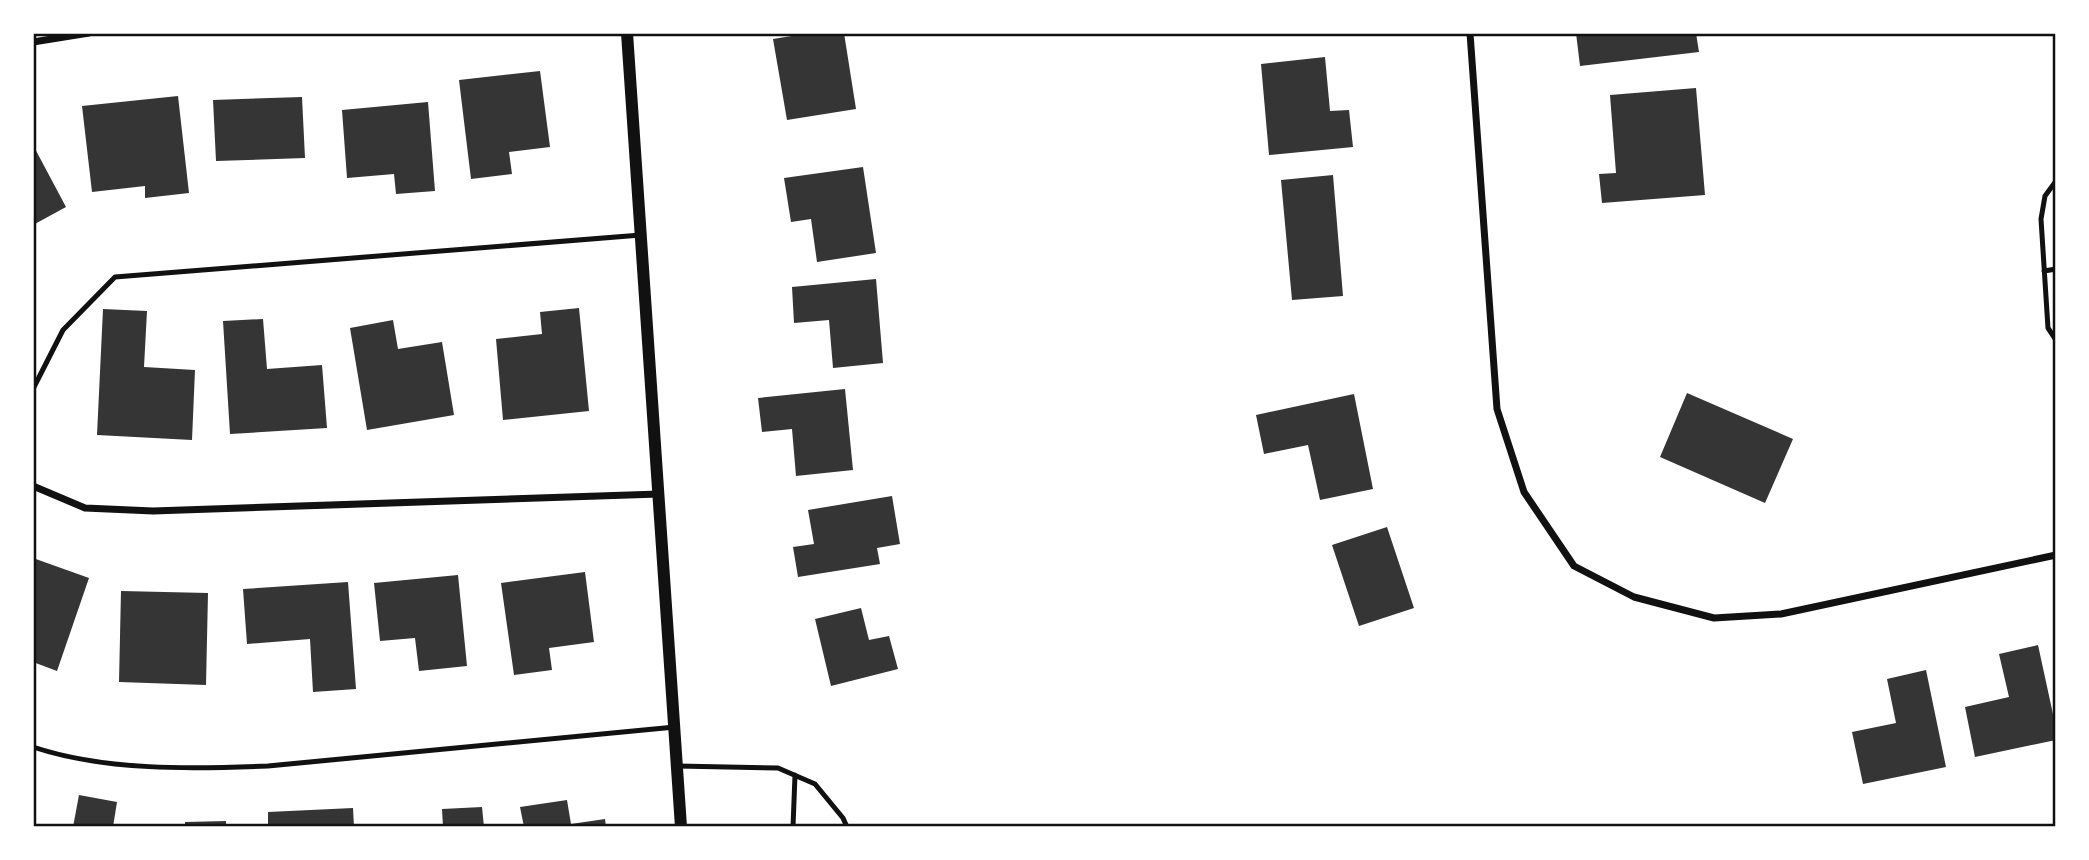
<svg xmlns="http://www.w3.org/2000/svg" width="2089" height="860" viewBox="0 0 2089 860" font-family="Georgia,serif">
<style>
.building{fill:#353535}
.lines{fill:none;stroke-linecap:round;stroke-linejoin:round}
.service{stroke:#111;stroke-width:5}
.minor{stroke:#111;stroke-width:7}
.tertiary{stroke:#111;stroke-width:12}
.neatline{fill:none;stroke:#111;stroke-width:2.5}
</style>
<rect width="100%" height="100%" fill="#fff"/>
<path class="building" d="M 810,33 L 844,33 L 856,109 L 787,120 L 773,39 Z
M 1576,33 L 1696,33 L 1699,52 L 1580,66 Z
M 1325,57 L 1330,111 L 1349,110 L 1353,147 L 1269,155 L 1261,64 Z
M 540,71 L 550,147 L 509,152 L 512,174 L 471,179 L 459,80 Z
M 1696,88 L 1705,195 L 1602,203 L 1599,174 L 1616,173 L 1610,95 Z
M 178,96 L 189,193 L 145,198 L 145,186 L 92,192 L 82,106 Z
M 302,97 L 305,158 L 216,161 L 213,100 Z
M 428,102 L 435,191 L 396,194 L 394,174 L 347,178 L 342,110 Z
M 33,145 L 66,207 L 33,225 Z
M 863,167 L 876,253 L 817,262 L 811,219 L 791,222 L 784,178 Z
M 1333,175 L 1343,296 L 1292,300 L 1281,180 Z
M 876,279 L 883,363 L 833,368 L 829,320 L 794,323 L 792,287 Z
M 579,308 L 589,411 L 503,420 L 496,339 L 542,334 L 540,312 Z
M 103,309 L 147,311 L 144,367 L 195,370 L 192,440 L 97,435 Z
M 263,319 L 267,369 L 322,365 L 327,428 L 230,434 L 223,321 Z
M 393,320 L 398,349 L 442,342 L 454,415 L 367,430 L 350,328 Z
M 845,389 L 853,470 L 796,476 L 792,429 L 762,432 L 758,398 Z
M 1687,393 L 1793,439 L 1765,503 L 1660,457 Z
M 1354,394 L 1373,489 L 1320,500 L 1308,445 L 1264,454 L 1256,415 Z
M 892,496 L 900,544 L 877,548 L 880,564 L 798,577 L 793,547 L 814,544 L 808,510 Z
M 1387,527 L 1414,608 L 1359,626 L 1332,545 Z
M 33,558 L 89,578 L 57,671 L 33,662 Z
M 585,572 L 594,642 L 549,648 L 552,670 L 514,675 L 501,583 Z
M 458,575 L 467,666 L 419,671 L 415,638 L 380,641 L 374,583 Z
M 348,582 L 356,689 L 313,692 L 310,639 L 247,644 L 243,589 Z
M 121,591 L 208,593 L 206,685 L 119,682 Z
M 861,608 L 869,640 L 889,636 L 898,669 L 831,686 L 815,619 Z
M 2038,645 L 2056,728 L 2056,740 L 1975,757 L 1965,707 L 2009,697 L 1999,654 Z
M 1926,670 L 1946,767 L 1863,784 L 1852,732 L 1896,723 L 1887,679 Z
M 79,795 L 117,802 L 113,827 L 73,827 Z
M 567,800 L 571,824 L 605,819 L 606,827 L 524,827 L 520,807 Z
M 482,807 L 484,827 L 443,827 L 442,809 Z
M 353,808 L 354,827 L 268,827 L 268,812 Z
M 226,821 L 226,827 L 185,827 L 185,822 Z"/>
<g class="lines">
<path class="service" d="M 2056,181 L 2045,196 L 2041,219 L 2048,328 L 2056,340
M 2044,271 L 2056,269
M 33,389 L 63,330 L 115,277 L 641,235
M 33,747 C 105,771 192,769 268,766 L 675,727
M 677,766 L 778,768 L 815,784 L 843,818 L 847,827
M 793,827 L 795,775"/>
<path class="minor" d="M 1470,33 L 1497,409 L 1524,492 L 1574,566 L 1634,597 L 1714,618 L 1781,614 L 2056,555
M 33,42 L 89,33
M 33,486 L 85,508 L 153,511 L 659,494"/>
<path class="tertiary" d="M 627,33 L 681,827"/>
</g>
<rect width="2089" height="860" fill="none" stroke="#ffffff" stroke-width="70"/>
<rect x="35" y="35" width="2019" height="790" class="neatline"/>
</svg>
